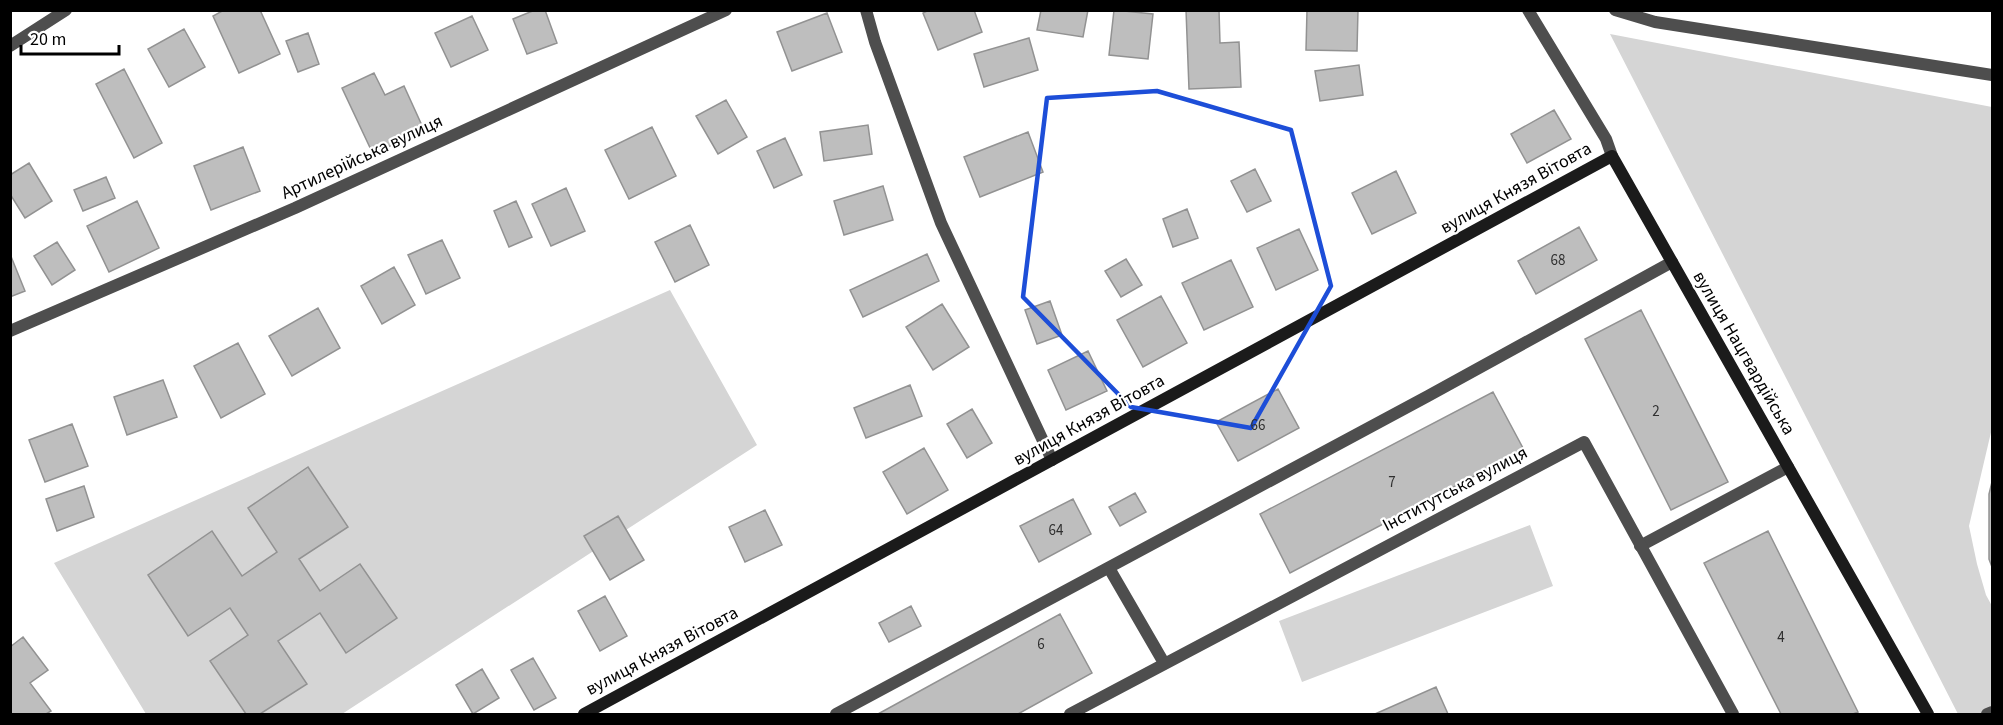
<svg xmlns="http://www.w3.org/2000/svg" width="2003" height="725" viewBox="0 0 2003 725" font-family="'Source Sans 3',sans-serif">
<style>
.green{fill:#d5d5d5}
.building{fill:#bebebe;stroke:#929292;stroke-width:1.5}
.lines{fill:none;stroke-linecap:round;stroke-linejoin:round}
.lane{stroke:#4e4e4e;stroke-width:12}
.street{stroke:#4e4e4e;stroke-width:12}
.secondary{stroke:#1b1b1b;stroke-width:12}
.marked{fill:none;stroke:#1d4ed8;stroke-width:4.5;stroke-linejoin:round}
.labels{text-anchor:middle;dominant-baseline:central;stroke-width:4.5;stroke-linejoin:round;paint-order:stroke}
.number-label{font-size:15px;fill:#303030}
.street-label{font-size:18px;fill:#000;stroke:#fff}
</style>
<rect width="100%" height="100%" fill="#fff"/>
<path class="green" d="M 1610,34 L 1992,107 L 1992,428 L 1969,526 L 1977,564 L 1986,595 L 1992,606 L 1992,714 L 1958,714 Z
M 670,290 L 757,445 L 342,714 L 146,714 L 54,563 Z
M 1530,525 L 1553,586 L 1302,682 L 1279,621 Z"/>
<path class="building" d="M 224,10 L 260,10 L 280,54 L 239,73 L 213,16 Z
M 535,10 L 545,10 L 557,43 L 527,54 L 513,19 Z
M 929,10 L 974,10 L 982,32 L 938,50 L 923,13 Z
M 1041,10 L 1088,10 L 1083,37 L 1037,30 Z
M 1114,10 L 1153,14 L 1148,59 L 1109,55 Z
M 1186,10 L 1219,10 L 1220,43 L 1239,42 L 1241,87 L 1189,89 Z
M 1307,10 L 1358,10 L 1357,51 L 1306,50 Z
M 827,13 L 842,52 L 792,71 L 777,32 Z
M 472,16 L 488,50 L 451,67 L 435,33 Z
M 184,29 L 205,67 L 169,87 L 148,49 Z
M 308,33 L 319,64 L 298,72 L 286,41 Z
M 1029,38 L 1038,70 L 984,87 L 974,54 Z
M 1359,65 L 1363,95 L 1320,101 L 1315,71 Z
M 124,69 L 162,143 L 134,158 L 96,84 Z
M 374,73 L 385,95 L 404,86 L 424,130 L 373,154 L 342,88 Z
M 726,100 L 747,137 L 718,154 L 696,116 Z
M 1554,110 L 1571,139 L 1527,163 L 1511,134 Z
M 868,125 L 872,154 L 824,161 L 820,132 Z
M 652,127 L 676,176 L 629,199 L 605,150 Z
M 1028,132 L 1043,172 L 980,197 L 964,157 Z
M 785,138 L 802,175 L 774,188 L 757,151 Z
M 243,147 L 260,191 L 211,210 L 194,166 Z
M 29,163 L 52,201 L 25,218 L 10,194 L 10,175 Z
M 1255,169 L 1271,201 L 1247,212 L 1231,181 Z
M 1396,171 L 1416,213 L 1372,234 L 1352,193 Z
M 106,177 L 115,198 L 83,211 L 74,190 Z
M 883,186 L 893,220 L 844,235 L 834,201 Z
M 566,188 L 585,231 L 551,246 L 532,204 Z
M 137,201 L 159,248 L 109,272 L 87,226 Z
M 516,201 L 532,237 L 509,247 L 494,211 Z
M 1187,209 L 1198,238 L 1173,247 L 1163,219 Z
M 690,225 L 709,265 L 675,282 L 655,242 Z
M 1579,227 L 1597,260 L 1536,294 L 1518,261 Z
M 1299,229 L 1318,270 L 1276,290 L 1257,248 Z
M 442,240 L 460,278 L 426,294 L 408,255 Z
M 57,242 L 75,270 L 52,285 L 34,256 Z
M 10,254 L 25,291 L 10,297 Z
M 927,254 L 939,281 L 863,317 L 850,290 Z
M 1126,259 L 1142,285 L 1121,297 L 1105,271 Z
M 1231,260 L 1253,307 L 1204,330 L 1182,283 Z
M 394,267 L 415,305 L 382,324 L 361,286 Z
M 1161,296 L 1187,343 L 1143,367 L 1117,320 Z
M 1050,301 L 1062,335 L 1037,344 L 1025,310 Z
M 942,304 L 969,347 L 933,370 L 906,327 Z
M 318,308 L 340,348 L 292,376 L 269,336 Z
M 1641,310 L 1728,482 L 1671,510 L 1585,339 Z
M 238,343 L 265,394 L 221,418 L 194,366 Z
M 1088,351 L 1107,391 L 1066,410 L 1048,370 Z
M 163,380 L 177,417 L 127,435 L 114,397 Z
M 910,385 L 922,416 L 866,438 L 854,408 Z
M 1278,389 L 1299,428 L 1238,461 L 1216,422 Z
M 1493,392 L 1524,450 L 1290,573 L 1260,514 Z
M 972,409 L 992,443 L 967,458 L 947,424 Z
M 72,424 L 88,466 L 45,482 L 29,440 Z
M 924,448 L 948,490 L 907,514 L 883,472 Z
M 308,467 L 348,527 L 299,559 L 320,591 L 360,564 L 397,618 L 346,653 L 320,613 L 278,641 L 307,684 L 260,714 L 246,714 L 210,661 L 248,635 L 230,608 L 188,636 L 148,575 L 212,531 L 242,576 L 277,552 L 248,508 Z
M 1992,482 L 1992,567 L 1989,559 L 1989,494 Z
M 84,486 L 94,517 L 57,531 L 46,499 Z
M 1135,493 L 1146,512 L 1120,526 L 1109,507 Z
M 1073,499 L 1091,534 L 1039,562 L 1020,526 Z
M 765,510 L 782,545 L 745,562 L 729,527 Z
M 618,516 L 644,560 L 610,580 L 584,536 Z
M 1768,531 L 1858,712 L 1853,714 L 1781,714 L 1704,563 Z
M 605,596 L 627,636 L 600,651 L 578,611 Z
M 911,606 L 921,626 L 889,642 L 879,623 Z
M 1060,614 L 1092,673 L 1018,714 L 878,714 Z
M 23,637 L 48,670 L 30,683 L 51,711 L 46,714 L 10,714 L 10,647 Z
M 533,658 L 556,698 L 534,710 L 511,670 Z
M 482,669 L 499,698 L 473,714 L 456,685 Z
M 1436,687 L 1448,714 L 1375,714 Z"/>
<g class="lines">
<path class="lane" d="M 1640,546 L 1788,467
M 1109,568 L 1164,663
M 836,714 L 1428,396 L 1672,262
M 1987,714 L 1992,712"/>
<path class="street" d="M 866,10 L 875,42 L 941,223 L 1052,460
M 1528,10 L 1606,139 L 1612,156
M 1615,10 L 1655,22 L 1992,75
M 10,46 L 66,10
M 10,331 L 295,208 L 726,10
M 1070,714 L 1584,442 L 1733,714"/>
<path class="secondary" d="M 584,714 L 1612,156 L 1928,714"/>
</g>
<path class="marked" d="M 1157,91 L 1291,130 L 1331,286 L 1251,428 L 1131,407 L 1023,297 L 1047,98 Z"/>
<g class="labels">
<g class="number-label">
<text x="1558" y="260">68</text>
<text x="1656" y="411">2</text>
<text x="1258" y="425">66</text>
<text x="1392" y="482">7</text>
<text x="1056" y="530">64</text>
<text x="1781" y="637">4</text>
<text x="1041" y="644">6</text>
</g>
<g class="street-label">
<text transform="translate(362 157) rotate(-25)">Артилерійська вулиця</text>
<text transform="translate(1516 188) rotate(-29)">вулиця Князя Вітовта</text>
<text transform="translate(1744 353) rotate(60)">вулиця Нацгвардійська</text>
<text transform="translate(1089 420) rotate(-29)">вулиця Князя Вітовта</text>
<text transform="translate(1455 489) rotate(-28)">Інститутська вулиця</text>
<text transform="translate(662 651) rotate(-28)">вулиця Князя Вітовта</text>
</g>
</g>
<rect width="2003" height="725" fill="none" stroke="#000000" stroke-width="24"/>
<path d="M21 45v9h98v-9" fill="none" stroke="#000000" stroke-width="3"/>
<text x="30" y="45" font-size="18" fill="#000000" stroke="#ffffff" stroke-width="4.5" paint-order="stroke">20 m</text>
</svg>
